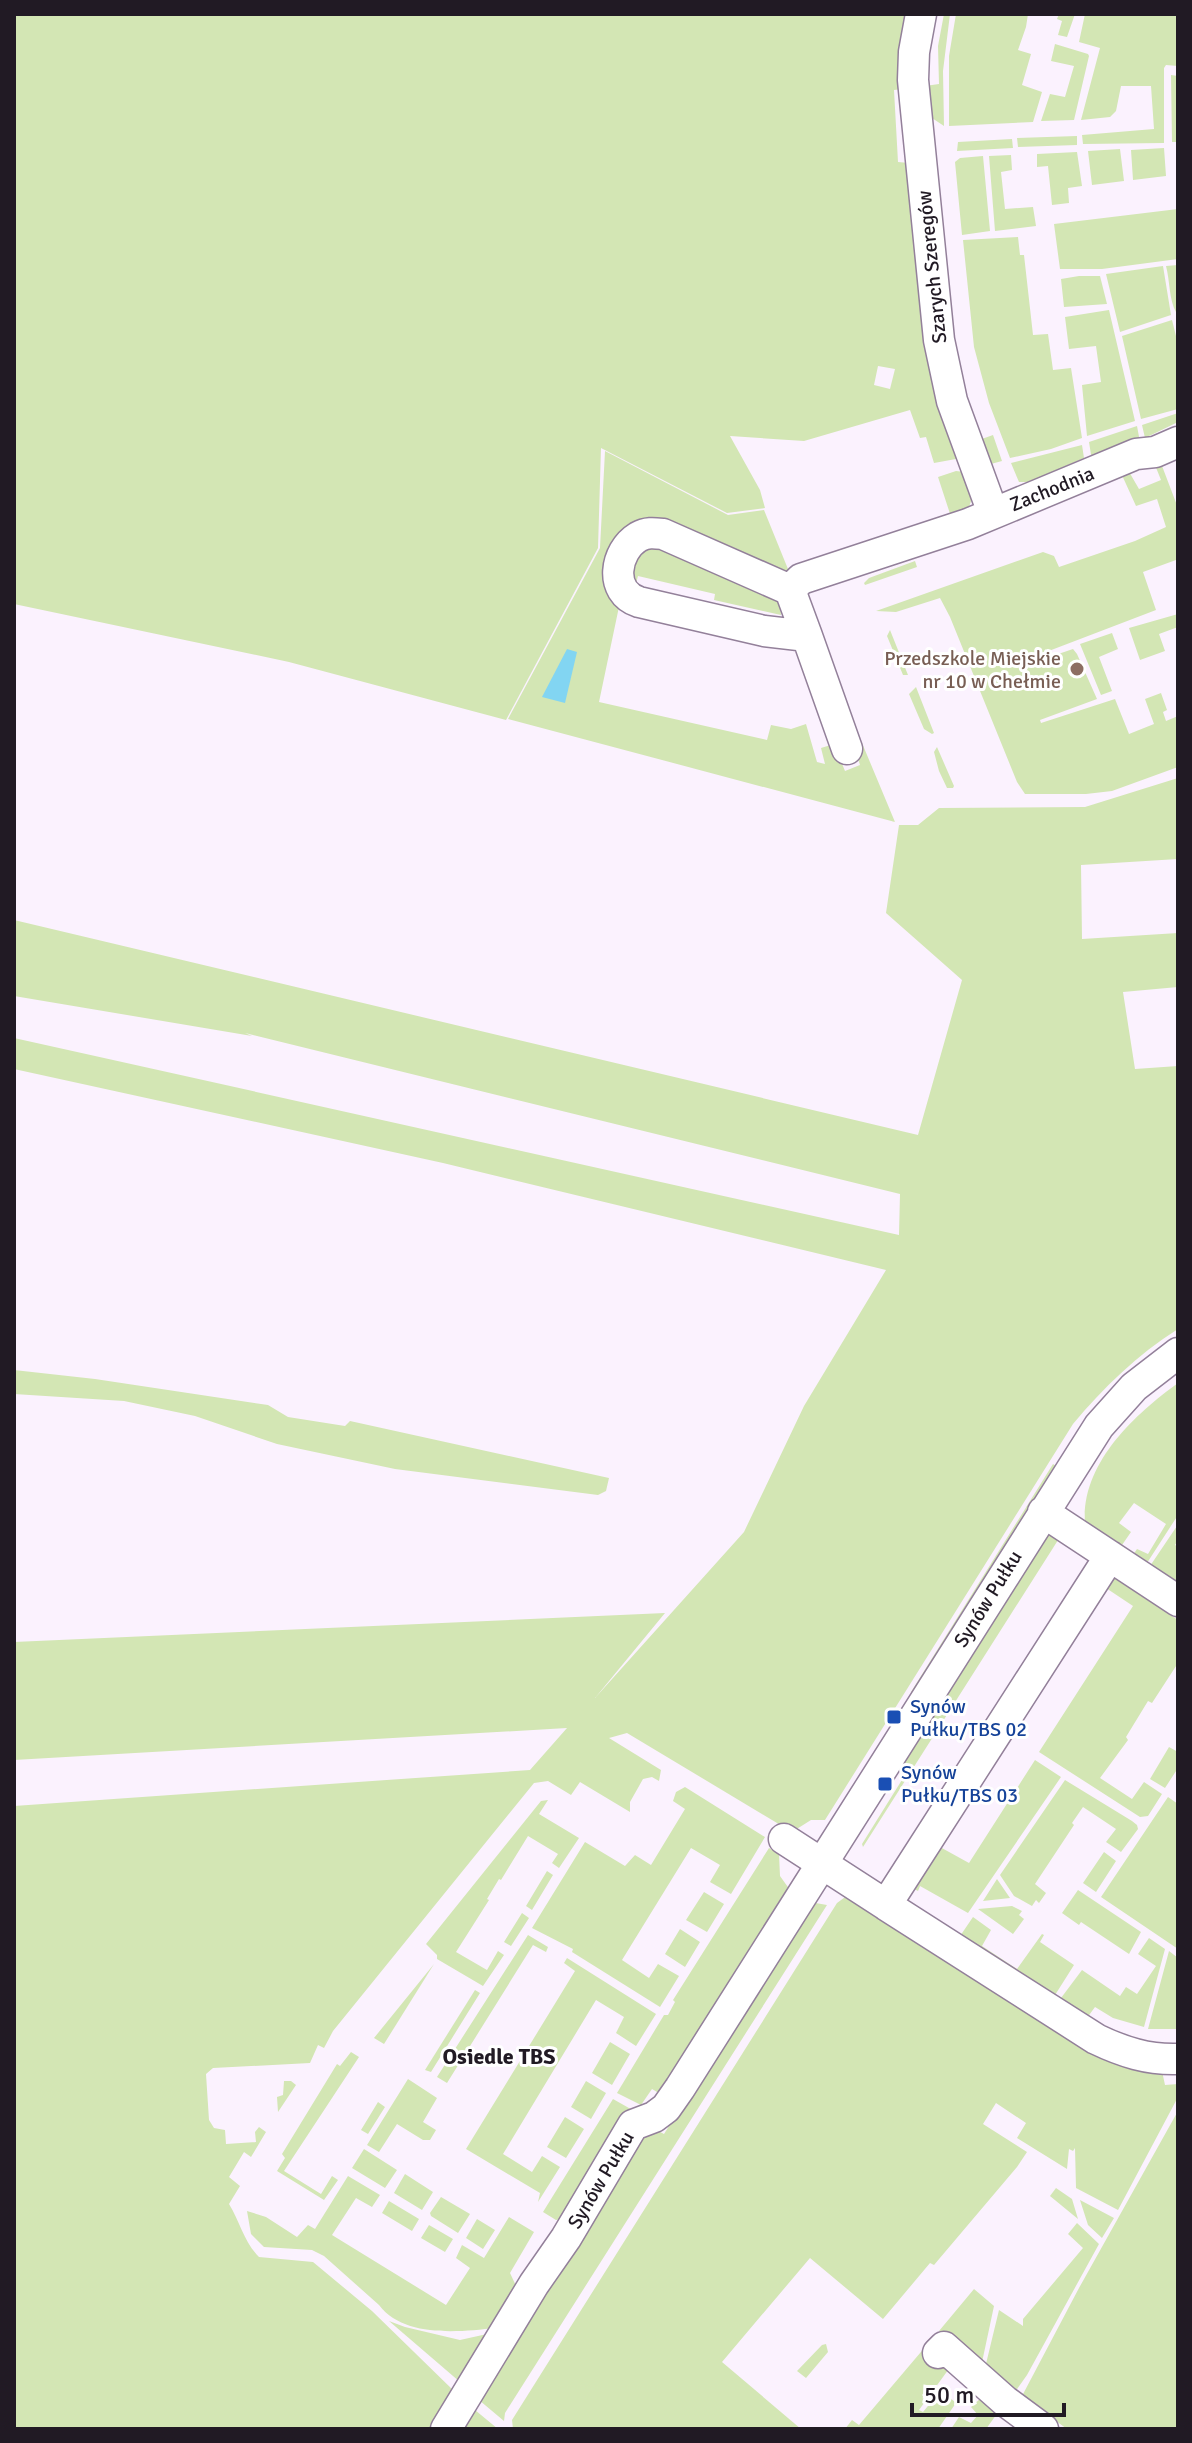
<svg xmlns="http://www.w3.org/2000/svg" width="1192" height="2443" viewBox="0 0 1192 2443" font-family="Signika,sans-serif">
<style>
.green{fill:#d3e6b4;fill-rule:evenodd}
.water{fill:#82d5f2}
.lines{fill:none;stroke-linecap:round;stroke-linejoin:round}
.minor-casing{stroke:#93809a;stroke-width:33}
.minor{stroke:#fff;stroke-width:30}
.education-dot{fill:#8d6e63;stroke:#fff;stroke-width:3}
.transit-dot{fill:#1a4fb4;stroke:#fff;stroke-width:3}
.labels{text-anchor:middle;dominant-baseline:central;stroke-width:6;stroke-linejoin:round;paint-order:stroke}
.street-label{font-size:20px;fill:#211a24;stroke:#fff}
.education-label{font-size:20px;fill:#785e54;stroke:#fff;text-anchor:end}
.transit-label{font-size:20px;fill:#164399;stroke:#fff;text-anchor:start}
.neighbourhood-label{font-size:22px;font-weight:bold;fill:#211a24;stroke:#fff}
</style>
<rect width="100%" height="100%" fill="#fbf2fe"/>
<path class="green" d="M 14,14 L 908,14 L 903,89 L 894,90 L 898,162 L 909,163 L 959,454 L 956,459 L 934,463 L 926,437 L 920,438 L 910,410 L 804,441 L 730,436 L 760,490 L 765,508 L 727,513 L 601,448 L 598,548 L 506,720 L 289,662 L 14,604 ZM 878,366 L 895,369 L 890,389 L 874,385 Z
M 944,14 L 950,14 L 943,71 L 944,126 L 929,116 L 925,86 L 939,84 L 938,46 Z
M 956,14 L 1028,14 L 1026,27 L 1018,50 L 1031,54 L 1022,85 L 1042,92 L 1033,122 L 949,126 L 949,56 Z
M 1059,14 L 1075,14 L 1067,37 L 1058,35 L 1062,21 L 1057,19 Z
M 1085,14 L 1178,14 L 1178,66 L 1166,65 L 1164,68 L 1164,143 L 1083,144 L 1082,135 L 1154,129 L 1151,86 L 1121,86 L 1116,111 L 1110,117 L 1081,120 L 1100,48 L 1079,42 Z
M 1055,44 L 1088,54 L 1089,56 L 1074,120 L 1041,121 L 1050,94 L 1065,97 L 1074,66 L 1051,61 Z
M 1171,75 L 1178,76 L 1178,142 L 1172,142 Z
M 1077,136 L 1077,145 L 1018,147 L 1017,138 Z
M 1012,139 L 1013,148 L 957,151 L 958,142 Z
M 1164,148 L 1166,176 L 1133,180 L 1131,150 Z
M 1120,149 L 1124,181 L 1092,185 L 1088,151 Z
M 1077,152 L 1082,186 L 1068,188 L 1069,203 L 1052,205 L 1048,166 L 1037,167 L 1037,154 Z
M 1011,155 L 1012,170 L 1001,172 L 1005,209 L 1033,207 L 1036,226 L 995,231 L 989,156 Z
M 983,156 L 990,231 L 962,235 L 955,162 L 960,158 Z
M 1178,209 L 1178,259 L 1102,269 L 1060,269 L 1054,224 Z
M 1018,237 L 1020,255 L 1024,255 L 1033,335 L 1048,334 L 1053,370 L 1071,368 L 1082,438 L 1051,449 L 1010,458 L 989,403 L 974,347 L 963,240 Z
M 1178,265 L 1178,312 L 1176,312 C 1169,300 1170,281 1166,266 Z
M 1163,266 L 1171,315 L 1120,332 L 1106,274 Z
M 1079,276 L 1100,276 L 1107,304 L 1064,307 L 1061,279 Z
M 1109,310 L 1135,421 L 1087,436 L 1082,385 L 1101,382 L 1096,346 L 1069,349 L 1065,317 Z
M 1172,320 L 1178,344 L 1178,409 L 1141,419 L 1122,336 Z
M 1178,413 L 1178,422 L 1145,438 L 1142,425 Z
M 1137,426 L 1140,442 L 1092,461 L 1089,442 Z
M 993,435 L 1002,461 L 987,465 L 979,440 Z
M 1082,445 L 1084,458 L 1029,482 L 1019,482 L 1011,463 Z
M 605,451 L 728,515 L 764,510 L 790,574 L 646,523 L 620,602 L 599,702 L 767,740 L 771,725 L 791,729 L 806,724 L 817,762 L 825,764 L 821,748 L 834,744 L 845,771 L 860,765 L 854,746 L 862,743 L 895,822 L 508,719 L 600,548 Z
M 1159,458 L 1178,508 L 1178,565 L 1176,560 L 1143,572 L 1156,610 L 1015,664 L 1017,668 L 1073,649 L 1077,654 L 1097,699 L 1040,720 L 1041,723 L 1115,699 L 1129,734 L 1154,724 L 1145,699 L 1161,693 L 1167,710 L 1163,712 L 1166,721 L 1178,716 L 1178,767 L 1112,791 L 1086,794 L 1025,794 L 1017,782 L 950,617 L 940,598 L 896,612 L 876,611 L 1043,552 L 1054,556 L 1059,567 L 1135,541 L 1166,527 L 1157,499 L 1136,506 L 1121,473 L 1128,470 L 1139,489 L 1161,480 L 1153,460 Z
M 956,471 L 965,472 L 973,496 L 967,512 L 954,526 L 938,477 Z
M 649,544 L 780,600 L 781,615 L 714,600 L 715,594 L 638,576 L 634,591 L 625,572 Z
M 915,561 L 917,567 L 865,585 L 864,583 L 869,578 Z
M 1178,614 L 1178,627 L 1159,634 L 1165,651 L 1140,660 L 1129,628 Z
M 890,630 L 908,675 L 903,675 L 887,636 Z
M 1112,633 L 1118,649 L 1099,657 L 1112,691 L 1101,695 L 1080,644 Z
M 916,687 L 934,733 L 932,734 L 924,729 L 909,694 Z
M 937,747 L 954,786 L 953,788 L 947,788 L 939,771 L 934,752 Z
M 1178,778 L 1178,859 L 1081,865 L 1082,939 L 1178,933 L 1178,987 L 1123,992 L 1135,1069 L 1178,1066 L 1178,1329 C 1137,1355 1104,1387 1073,1424 L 825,1820 L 811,1820 L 792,1832 L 627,1733 L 609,1738 L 661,1770 L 659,1781 L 652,1777 L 643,1779 L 630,1802 L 630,1812 L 580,1782 L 571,1795 L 548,1781 L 534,1783 L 333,2031 L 324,2048 L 318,2045 L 310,2063 L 213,2068 L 206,2074 L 209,2120 L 214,2128 L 225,2130 L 226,2144 L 256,2142 L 255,2132 L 259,2127 L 266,2132 L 251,2157 L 244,2152 L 229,2177 L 240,2186 L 229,2204 C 240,2222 244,2242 259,2257 L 313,2262 L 372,2311 L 455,2392 L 430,2429 L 14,2429 L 14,1806 L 530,1770 L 567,1728 L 14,1760 L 14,1642 L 665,1613 L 595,1698 L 744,1532 L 804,1406 L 886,1270 L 443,1163 L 14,1069 L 14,1038 L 899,1235 L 900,1194 L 245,1033 L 252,1036 L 14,996 L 14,920 L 918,1135 L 962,980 L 886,913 L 899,825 L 918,825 L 939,808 L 1085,807 Z
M 14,1370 L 95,1379 L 268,1405 L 288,1417 L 345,1426 L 350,1421 L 609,1478 L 606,1491 L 598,1495 L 395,1469 L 277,1444 L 195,1416 L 124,1401 L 14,1394 Z
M 1178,1383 L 1178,1515 L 1147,1563 L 1133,1555 L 1137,1549 L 1148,1554 L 1166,1524 L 1134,1503 L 1119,1523 L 1131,1532 L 1122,1545 L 1085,1523 C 1081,1464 1134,1415 1178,1383 Z
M 1053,1464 L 1056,1466 L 914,1694 L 911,1692 Z
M 1177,1526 L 1178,1540 L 1175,1545 L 1178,1547 L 1178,1583 L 1150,1566 Z
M 1045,1534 L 1060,1537 L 863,1847 L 862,1844 L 910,1767 L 900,1759 Z
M 1109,1575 L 1130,1579 L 1134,1591 L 1178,1620 L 1178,1663 L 1152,1703 L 1148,1701 L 1126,1737 L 1128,1740 L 1100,1778 L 1132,1799 L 1144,1782 L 1162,1794 L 1148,1816 L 1140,1817 L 1039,1752 L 1133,1606 L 1103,1586 Z
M 1169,1747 L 1178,1752 L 1178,1768 L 1165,1788 L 1150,1779 Z
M 1035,1760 L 1061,1777 L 968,1913 L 920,1886 L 918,1891 L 914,1889 L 918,1877 L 940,1847 L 969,1863 Z
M 1065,1780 L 1132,1821 L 1137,1825 L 1138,1829 L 1121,1852 L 1106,1842 L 1116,1829 L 1083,1807 L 1072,1823 L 1074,1825 L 1035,1884 L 1046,1893 L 1039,1903 L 1036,1900 L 1032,1906 L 1014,1896 L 1000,1875 Z
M 685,1787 L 765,1837 L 731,1894 L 710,1882 L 720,1865 L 691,1848 L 622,1960 L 649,1978 L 658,1964 L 679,1976 L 660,2007 L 572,1952 L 573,1949 L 532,1928 L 585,1842 L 625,1866 L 635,1855 L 651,1865 L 685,1809 L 673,1801 L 676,1792 Z
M 1168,1797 L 1178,1804 L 1178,1949 L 1101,1897 Z
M 548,1800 L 539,1814 L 579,1838 L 559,1868 L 552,1863 L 558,1854 L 528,1836 L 501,1880 L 499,1879 L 487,1899 L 489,1900 L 456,1952 L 487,1970 L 498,1951 L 504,1955 L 483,1986 L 437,1959 L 437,1955 L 426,1944 L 541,1801 Z
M 769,1848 L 779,1854 L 780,1876 L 790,1890 L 662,2095 L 652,2089 L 641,2105 L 617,2093 L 664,2015 L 668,2015 L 675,2002 L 673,2000 Z
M 1104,1852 L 1116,1861 L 1096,1892 L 1083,1883 Z
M 547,1871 L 553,1875 L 532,1910 L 526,1906 Z
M 997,1879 L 1010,1898 L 983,1901 Z
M 1078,1890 L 1141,1932 L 1129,1954 L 1081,1922 L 1079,1925 L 1062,1913 Z
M 704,1892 L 724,1904 L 707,1932 L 686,1920 Z
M 852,1892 L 1162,2071 L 1165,2085 L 1178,2084 L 1178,2097 L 1118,2210 L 1076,2188 L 1075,2148 L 1073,2151 L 1069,2149 L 1067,2169 L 1017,2138 L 1026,2123 L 996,2103 L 983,2124 L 1027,2152 L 1017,2167 L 934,2265 L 930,2263 L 883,2319 L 810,2258 L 722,2362 L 801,2429 L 513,2429 L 512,2420 L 837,1903 Z
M 810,1902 L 827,1905 L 505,2413 L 504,2421 L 479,2400 L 645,2124 L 664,2134 Z
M 1012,1906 L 1022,1911 L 1019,1915 L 1024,1919 L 1013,1934 L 978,1909 Z
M 522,1913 L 529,1918 L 511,1946 L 504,1942 Z
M 973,1917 L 991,1930 L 982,1946 L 1017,1969 L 1042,1934 L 1044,1935 L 1040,1942 L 1074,1965 L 1050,2003 L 956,1942 Z
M 680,1929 L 700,1942 L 685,1967 L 665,1954 Z
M 528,1935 L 548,1947 L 546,1952 L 533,1945 L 447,2083 L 437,2077 Z
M 1149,1938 L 1165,1949 L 1144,2027 L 1113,2018 L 1095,2007 L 1084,2022 L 1055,2006 L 1082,1970 L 1120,1996 L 1126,1987 L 1137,1994 L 1156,1966 L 1138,1954 Z
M 1169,1951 L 1178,1958 L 1178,2029 L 1148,2029 Z
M 567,1958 L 656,2014 L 636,2046 L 616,2033 L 624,2017 L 596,2000 L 503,2154 L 532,2172 L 542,2156 L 560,2167 L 538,2202 L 540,2193 L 466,2149 L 575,1971 L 564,1963 Z
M 434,1964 L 384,2044 L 374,2038 Z
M 475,1990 L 480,1993 L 431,2072 L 425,2070 Z
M 610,2042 L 630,2054 L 612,2085 L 592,2073 Z
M 351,2052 L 359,2057 L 284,2171 L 321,2194 L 332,2176 L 338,2180 L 324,2200 L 277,2171 L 285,2158 L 282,2154 L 337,2064 L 340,2066 Z
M 408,2079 L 437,2098 L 423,2122 L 436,2130 L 430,2140 L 423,2140 L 397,2124 L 379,2152 L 367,2145 Z
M 284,2081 L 291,2081 L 296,2085 L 278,2112 L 277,2097 L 283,2095 Z
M 586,2081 L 606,2093 L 591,2119 L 571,2107 Z
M 613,2099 L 636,2112 L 563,2219 L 556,2220 L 543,2212 Z
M 378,2102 L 385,2107 L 368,2134 L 361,2130 Z
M 1178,2111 L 1178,2429 L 1067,2429 L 1022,2396 L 1079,2288 Z
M 565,2117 L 584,2129 L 566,2158 L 547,2147 Z
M 364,2149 L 397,2170 L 385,2188 L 352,2168 Z
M 405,2174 L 433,2192 L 422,2210 L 394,2193 Z
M 348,2176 L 380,2195 L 372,2207 L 356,2198 L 332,2235 L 446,2305 L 470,2268 L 456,2258 L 462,2245 L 484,2258 L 509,2217 L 534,2232 L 510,2273 L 518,2290 L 495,2328 C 459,2332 404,2338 379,2305 L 324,2256 L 312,2250 L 264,2247 L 251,2234 L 247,2211 L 266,2217 L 297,2237 L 308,2225 L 315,2229 Z
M 1056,2188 L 1072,2199 L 1078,2219 L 1050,2196 Z
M 441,2197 L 470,2214 L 458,2233 L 431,2216 L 430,2213 Z
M 1080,2200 L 1114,2218 L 1102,2238 L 1088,2225 Z
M 389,2201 L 419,2219 L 412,2231 L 382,2213 Z
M 477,2219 L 495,2230 L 483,2249 L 466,2238 Z
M 1077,2223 L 1099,2244 L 1027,2375 L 1015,2392 L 985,2368 L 999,2310 L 1023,2326 L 1023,2319 L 1083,2248 L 1068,2234 Z
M 429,2225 L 453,2239 L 445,2252 L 421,2238 Z
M 974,2289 L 994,2306 L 981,2367 L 939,2331 Z
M 389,2321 L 405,2327 L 460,2340 L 487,2334 L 460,2382 Z
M 826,2344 L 828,2352 L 806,2378 L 797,2371 L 822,2345 Z
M 926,2346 L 951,2366 L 919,2410 L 923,2412 L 941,2390 L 956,2403 L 938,2429 L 845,2429 L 852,2420 L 859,2425 Z
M 981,2398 L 999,2411 L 986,2429 L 951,2429 L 959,2417 L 971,2423 L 978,2415 L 971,2407 Z
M 475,2410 L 498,2429 L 462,2429 Z"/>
<path class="water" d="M 567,649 L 577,652 L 565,703 L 542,697 Z"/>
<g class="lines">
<g class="minor-casing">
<path id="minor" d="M 921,14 L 914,52 L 913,80 L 939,340 L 952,401 L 993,513
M 790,590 L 663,534 C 654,533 647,532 638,537 C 615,551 608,592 639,602 L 764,631 L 807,636 L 790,590 L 801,579 L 968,524 L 1136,454 L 1155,452 L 1178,442
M 807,636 L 847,749
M 1043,1512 L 1178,1601
M 1110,1556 L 886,1905 L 1096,2039 C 1123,2052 1148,2060 1178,2059
M 784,1839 L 886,1905
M 938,2353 L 944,2347 L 1005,2401 L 1043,2429
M 446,2429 L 534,2284 L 566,2238 L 633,2125 L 654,2117 L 666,2108 L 680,2088 L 1099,1426 L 1134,1387 L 1178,1353"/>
</g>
<use href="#minor" class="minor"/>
</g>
<circle class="education-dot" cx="1077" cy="669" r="8"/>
<g class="transit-dot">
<rect x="886" y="1709" width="16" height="16" rx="4"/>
<rect x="877" y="1776" width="16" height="16" rx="4"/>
</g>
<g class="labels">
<g class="street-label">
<text transform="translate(932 267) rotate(-96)">Szarych Szeregów</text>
<text transform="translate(1052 489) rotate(-22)">Zachodnia</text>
<text transform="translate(988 1599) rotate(-58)">Synów Pułku</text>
<text transform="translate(601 2180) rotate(-59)">Synów Pułku</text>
</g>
<g class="education-label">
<text x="1061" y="658">Przedszkole Miejskie<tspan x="1061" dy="23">nr 10 w Chełmie</tspan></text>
</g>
<g class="transit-label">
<text x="910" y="1706">Synów<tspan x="910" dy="23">Pułku/TBS 02</tspan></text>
<text x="901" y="1772">Synów<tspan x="901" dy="23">Pułku/TBS 03</tspan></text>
</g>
<g class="neighbourhood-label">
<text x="499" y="2056">Osiedle TBS</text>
</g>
</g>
<rect width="1192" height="2443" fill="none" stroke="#211a24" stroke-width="32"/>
<path d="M912 2403v12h152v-12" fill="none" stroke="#211a24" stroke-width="4"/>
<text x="924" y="2403" font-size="24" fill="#211a24" stroke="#ffffff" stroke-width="6" paint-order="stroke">50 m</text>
</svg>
